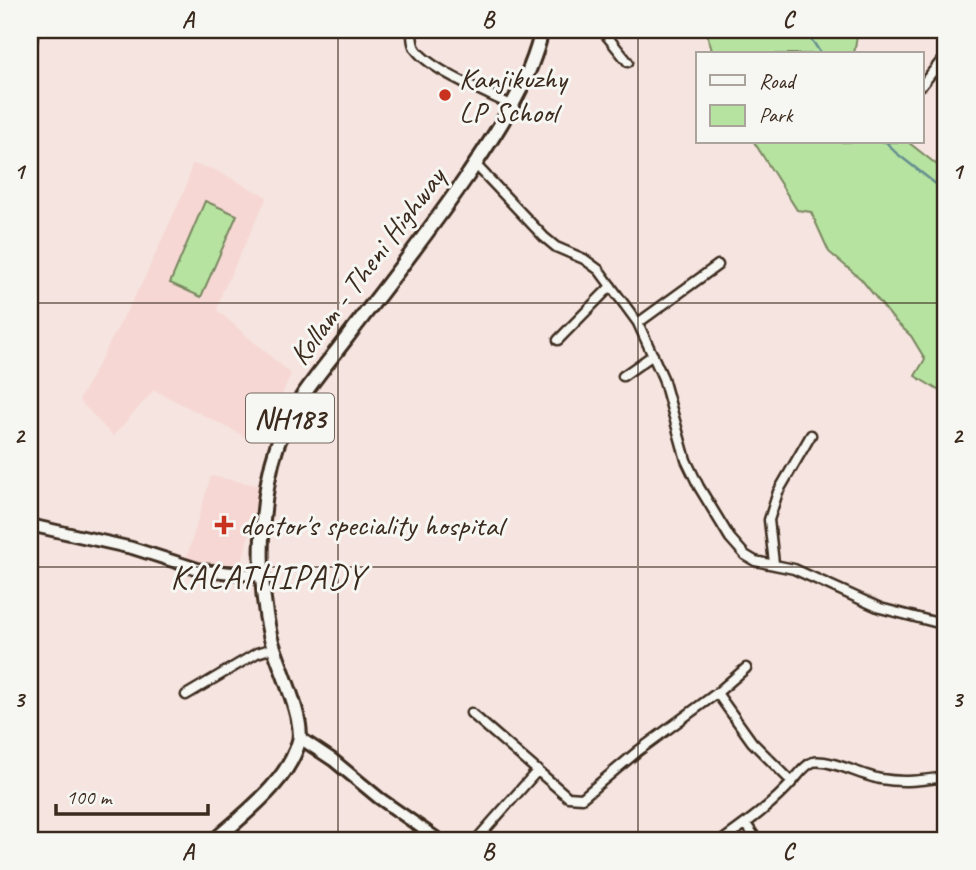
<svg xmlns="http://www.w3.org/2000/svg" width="976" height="870" viewBox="0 0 976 870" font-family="Caveat,sans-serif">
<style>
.built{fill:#f6d7d3}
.green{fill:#b7e3a1;stroke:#798660;stroke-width:2}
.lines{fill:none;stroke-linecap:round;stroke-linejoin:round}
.stream{stroke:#658f8f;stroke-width:2.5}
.minor-casing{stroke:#3b2a1e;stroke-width:13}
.secondary-casing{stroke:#3b2a1e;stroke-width:16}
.trunk-casing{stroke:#3b2a1e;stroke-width:18}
.minor{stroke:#f6f6f2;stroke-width:8}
.secondary{stroke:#f6f6f2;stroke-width:10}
.trunk{stroke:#f6f6f2;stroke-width:12}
.grid{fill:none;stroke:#3b2a1e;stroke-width:2;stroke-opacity:0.55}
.poi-dot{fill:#c8321e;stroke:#f6f6f2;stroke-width:2.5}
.labels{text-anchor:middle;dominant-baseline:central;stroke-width:6;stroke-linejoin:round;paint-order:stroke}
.shield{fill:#f6f6f2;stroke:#73675e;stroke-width:2}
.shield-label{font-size:28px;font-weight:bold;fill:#3b2a1e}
.poi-label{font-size:30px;fill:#3b2a1e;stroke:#f6f6f2;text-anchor:start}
.street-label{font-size:30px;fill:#3b2a1e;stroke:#f6f6f2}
.quarter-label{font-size:33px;letter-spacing:2px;fill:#3b2a1e;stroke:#f6f6f2}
.neatline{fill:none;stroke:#3b2a1e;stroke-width:2.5}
.grid-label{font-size:23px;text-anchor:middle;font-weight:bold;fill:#3b2a1e}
</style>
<rect width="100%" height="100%" fill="#f6e4e0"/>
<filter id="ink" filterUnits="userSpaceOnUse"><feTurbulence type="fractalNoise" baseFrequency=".0143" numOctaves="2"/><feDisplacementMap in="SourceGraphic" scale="14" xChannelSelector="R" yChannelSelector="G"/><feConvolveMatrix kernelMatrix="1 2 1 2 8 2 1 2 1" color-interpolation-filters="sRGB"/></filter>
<g filter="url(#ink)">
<path class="built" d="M 192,164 L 213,169 L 267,197 L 222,293 L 217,310 L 291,374 L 262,439 L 252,440 L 154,390 L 113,436 L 79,400 L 144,279 L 186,187 Z
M 211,476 L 261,486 L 238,578 L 185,563 Z"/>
<path class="green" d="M 706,30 L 858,30 L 854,54 L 713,54 Z
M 754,142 L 908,142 L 946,172 L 946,391 L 938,390 L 915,376 L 925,359 L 911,336 L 894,320 L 861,279 L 829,252 L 811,212 L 797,210 Z
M 205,201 L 237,215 L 201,297 L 170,283 Z"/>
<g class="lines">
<path class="stream" d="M 802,30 L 814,43 L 821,54
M 886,142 L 895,152 L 946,192"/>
<g class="minor-casing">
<path id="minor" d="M 412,30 C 412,37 412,46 417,51 C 433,71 487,93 511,105
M 602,30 L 628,62
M 30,53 L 34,30
M 922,85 L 946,55
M 475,164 L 544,237 L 556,247 L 584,259 L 599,270 L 638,323 L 663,378 L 686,460 L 699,487 L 730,538 L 745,555 L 755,561 L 794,569 L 880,608 L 946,625
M 638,323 L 718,265
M 558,340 L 611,286
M 623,376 L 653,355
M 774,563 L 769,520 L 778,492 L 811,435
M 717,693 L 746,668
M 186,695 L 257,653 L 273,648
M 471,713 L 568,797 L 582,798 L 638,751 L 717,693 L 752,742 L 792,782
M 746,824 L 757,840
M 476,840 L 538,770
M 723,840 C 748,822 773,804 793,781 C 799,774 805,765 813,762 C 828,758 865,777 881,779 C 904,783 924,780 946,777"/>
</g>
<g class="secondary-casing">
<path id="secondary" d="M 30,525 L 132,548 L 201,570 L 263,576
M 300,738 L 333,760 L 379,798 L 439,840"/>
</g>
<g class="trunk-casing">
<path id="trunk" d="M 215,840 C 245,813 288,782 299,741 C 305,719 276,660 270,635 C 257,579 259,501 277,446 C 290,406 320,373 345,340 C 387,285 429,232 468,175 C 498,130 530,83 542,30"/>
</g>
<use href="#minor" class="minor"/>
<use href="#secondary" class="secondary"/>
<use href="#trunk" class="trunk"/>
</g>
</g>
<path class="grid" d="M 338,30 L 338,840M 638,30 L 638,840M 30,303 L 946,303M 30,567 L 946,567"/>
<g class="poi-dot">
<circle cx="445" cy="95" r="7"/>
<path d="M220.5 514.5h7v7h7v7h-7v7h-7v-7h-7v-7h7z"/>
</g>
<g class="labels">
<rect class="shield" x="246" y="393.5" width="88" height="49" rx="5"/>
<g class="shield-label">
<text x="290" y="418">NH183</text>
</g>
<g class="poi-label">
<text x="459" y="78">Kanjikuzhy<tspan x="459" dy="34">LP School</tspan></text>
<text x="240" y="525">doctor's speciality hospital</text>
</g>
<g class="street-label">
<text transform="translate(367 266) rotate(-53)">Kollam - Theni Highway</text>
</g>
<g class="quarter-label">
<text x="268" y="577">KALATHIPADY</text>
</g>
</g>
<rect width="976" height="870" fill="none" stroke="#f6f6f2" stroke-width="77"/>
<rect x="696" y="52" width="228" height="91" fill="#f6f6f2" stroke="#aba49d" stroke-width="2"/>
<rect x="710" y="75" width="35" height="10" fill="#f6f6f2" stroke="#aba49d" stroke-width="2"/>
<text x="759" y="88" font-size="21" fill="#3b2a1e">Road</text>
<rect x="710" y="105" width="35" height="21" fill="#b7e3a1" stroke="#aba49d" stroke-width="2"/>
<text x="759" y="122" font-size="21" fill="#3b2a1e">Park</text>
<path d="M56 804v10h152v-10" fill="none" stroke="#3b2a1e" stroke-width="3.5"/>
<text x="66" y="804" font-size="21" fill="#3b2a1e" stroke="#f6f6f2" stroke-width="5" paint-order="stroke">100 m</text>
<rect x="38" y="38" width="899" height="794" class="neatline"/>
<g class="grid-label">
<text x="188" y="27">A</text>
<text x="488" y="27">B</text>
<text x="788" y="27">C</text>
<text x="19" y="179">1</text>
<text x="957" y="179">1</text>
<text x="19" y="443">2</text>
<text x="957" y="443">2</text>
<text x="19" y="707">3</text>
<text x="957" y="707">3</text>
<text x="188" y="859">A</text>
<text x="488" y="859">B</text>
<text x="788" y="859">C</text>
</g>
</svg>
